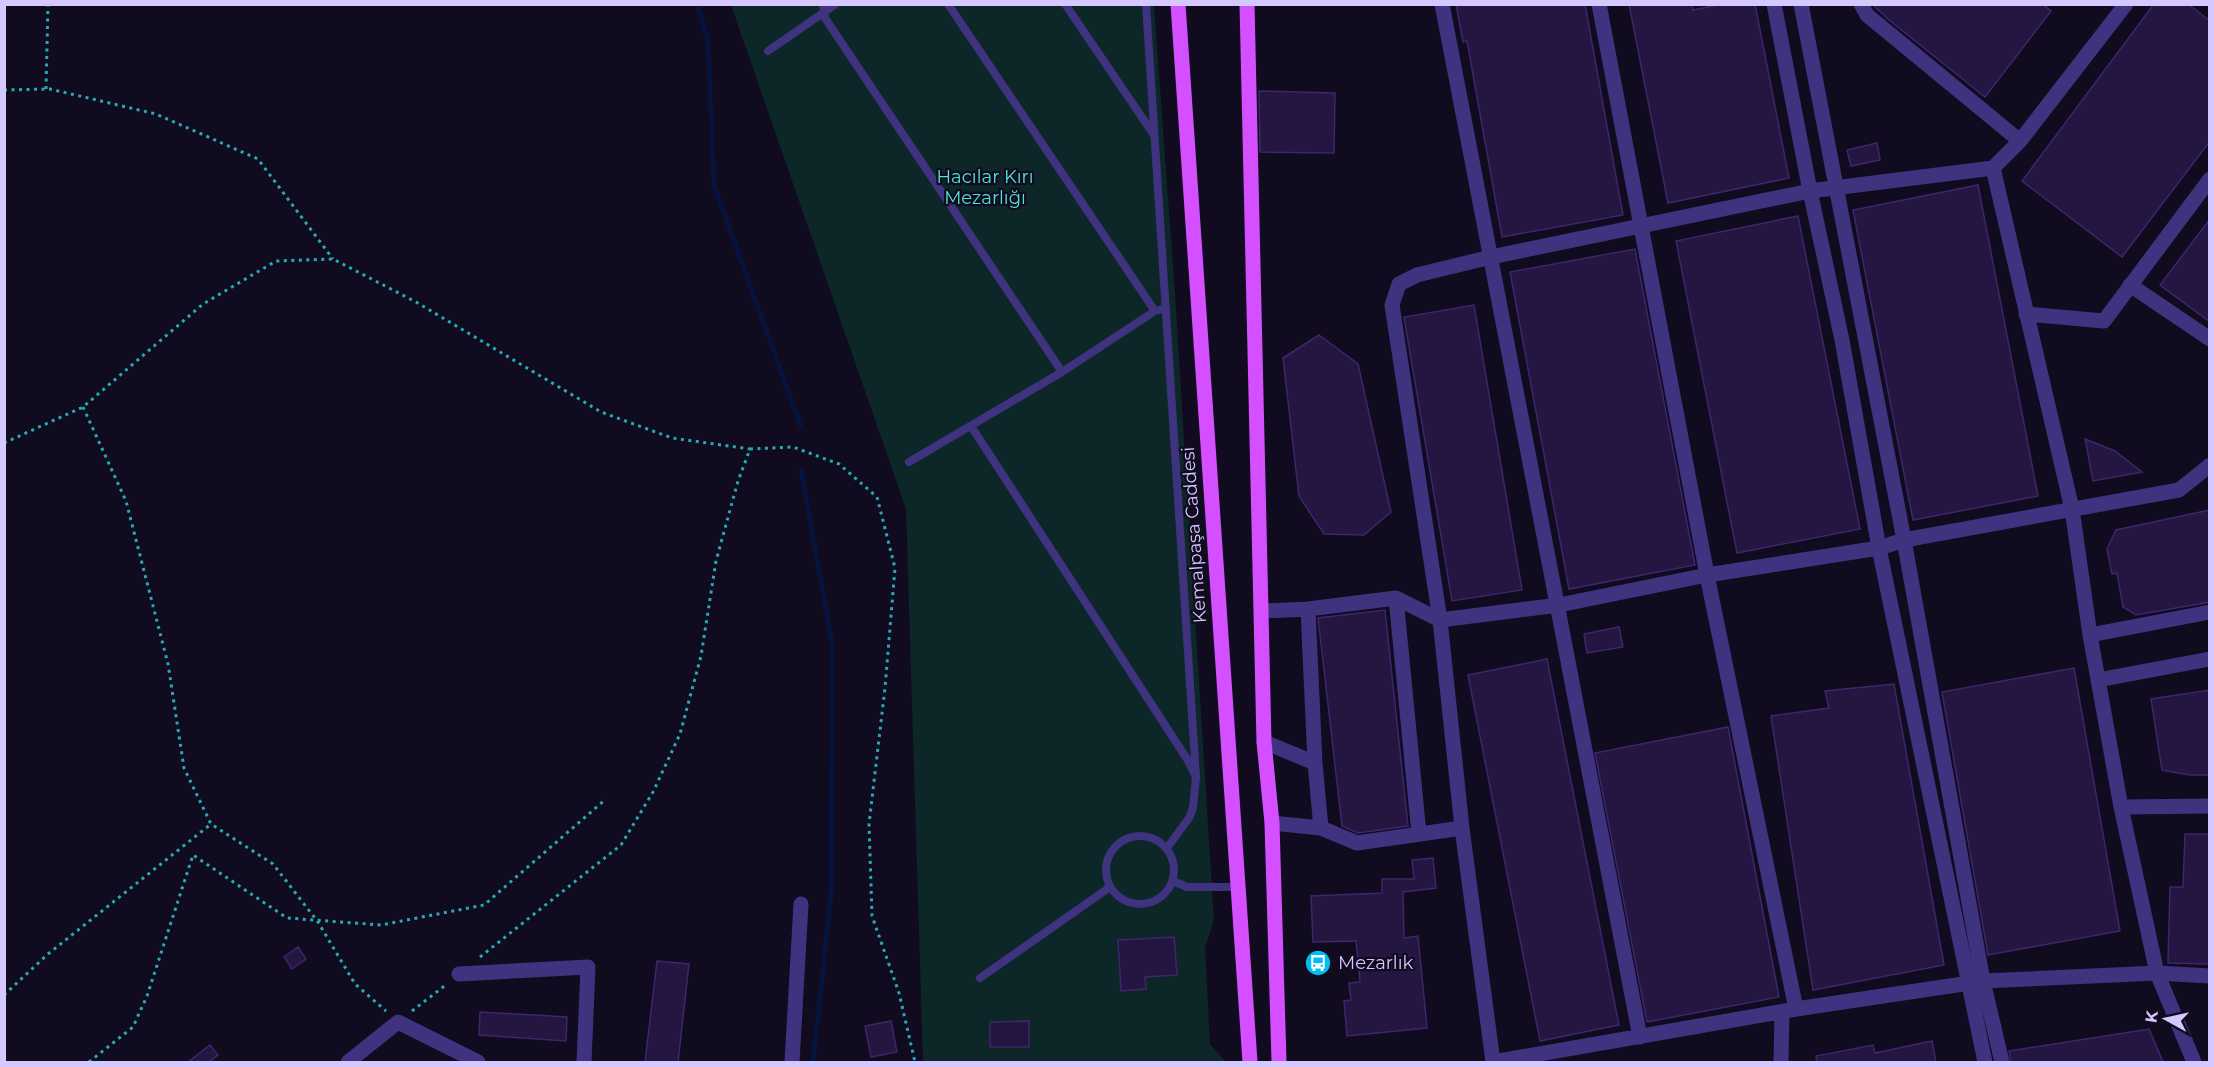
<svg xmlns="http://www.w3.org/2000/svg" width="2214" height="1067" viewBox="0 0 2214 1067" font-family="Montserrat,sans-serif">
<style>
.green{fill:#0d2628}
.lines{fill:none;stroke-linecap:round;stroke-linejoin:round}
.stream{stroke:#06133c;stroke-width:5}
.building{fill:#241640;stroke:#3d266d;stroke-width:1.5}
.path{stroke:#26abb4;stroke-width:3;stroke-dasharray:3 4.5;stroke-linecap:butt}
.lane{stroke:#3f3380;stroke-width:8}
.street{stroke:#3f3380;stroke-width:15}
.primary{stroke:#d34fff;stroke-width:15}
.labels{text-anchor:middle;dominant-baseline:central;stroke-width:4.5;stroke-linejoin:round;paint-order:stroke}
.park-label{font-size:18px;fill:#4ee4d2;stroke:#100b1e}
.street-label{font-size:18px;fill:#d5c8ff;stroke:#100b1e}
.poi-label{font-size:18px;fill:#d5c8ff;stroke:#100b1e;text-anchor:start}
</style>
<rect width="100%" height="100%" fill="#100b1e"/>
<path class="green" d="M 731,5 L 1154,5 L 1175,294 L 1214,920 L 1205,948 L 1210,1044 L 1226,1062 L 923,1062 L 906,509 Z"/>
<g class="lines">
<path class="stream" d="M 697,4 L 708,41 L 714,185 L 801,427
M 801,470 L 832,643 L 831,895 L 813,1062"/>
</g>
<path class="building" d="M 1456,4 L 1585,4 L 1623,215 L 1502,237 L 1467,41 L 1463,42 Z
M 1629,4 L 1692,4 L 1693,10 L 1723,4 L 1755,4 L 1789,178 L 1668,203 Z
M 1872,4 L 2042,4 L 2051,11 L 1985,97 L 1889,20 Z
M 2154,4 L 2188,4 L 2210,21 L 2210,141 L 2122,257 L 2022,181 Z
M 1259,91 L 1335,93 L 1334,153 L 1260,152 Z
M 1877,143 L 1880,160 L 1851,166 L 1847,150 Z
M 1978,185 L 2038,496 L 1913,520 L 1853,210 Z
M 1798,216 L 1860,529 L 1737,553 L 1676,241 Z
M 2210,219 L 2210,322 L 2160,285 Z
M 1635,249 L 1695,565 L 1569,589 L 1510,272 Z
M 1474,305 L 1522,590 L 1452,601 L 1404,317 Z
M 1319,335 L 1358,364 L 1391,512 L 1364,535 L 1324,534 L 1299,496 L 1283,358 Z
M 2085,439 L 2115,451 L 2142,472 L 2093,481 Z
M 2210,510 L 2210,602 L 2136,615 L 2123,607 L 2117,573 L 2112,574 L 2107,549 L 2116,530 Z
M 1385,610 L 1408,826 L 1358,833 L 1342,826 L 1318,618 Z
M 1619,627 L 1623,647 L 1587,653 L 1584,634 Z
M 1547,659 L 1619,1025 L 1540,1041 L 1468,675 Z
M 2074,668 L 2120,931 L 1988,955 L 1942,692 Z
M 1894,684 L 1944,965 L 1813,990 L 1771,716 L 1829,708 L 1825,691 Z
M 2210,690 L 2210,775 L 2190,775 L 2162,770 L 2151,699 Z
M 1728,727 L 1779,997 L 1647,1022 L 1595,753 Z
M 2185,834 L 2210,834 L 2210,964 L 2168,963 L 2170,887 L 2183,887 Z
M 1433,858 L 1436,888 L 1403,892 L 1404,938 L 1418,936 L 1427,1028 L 1347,1036 L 1344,1001 L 1351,1000 L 1349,983 L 1360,982 L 1356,941 L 1313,942 L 1311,896 L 1382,893 L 1382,879 L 1414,879 L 1412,860 Z
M 1174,937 L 1177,975 L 1145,977 L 1146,989 L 1121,991 L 1118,940 Z
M 298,947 L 306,959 L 292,969 L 284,957 Z
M 657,961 L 689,964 L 678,1062 L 645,1062 Z
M 480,1012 L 567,1017 L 566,1041 L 479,1035 Z
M 891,1021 L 897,1052 L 871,1057 L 865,1026 Z
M 1029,1021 L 1029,1047 L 990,1047 L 990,1022 Z
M 2149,1029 L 2163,1062 L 2011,1062 L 2009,1051 Z
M 1932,1041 L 1936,1062 L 1817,1062 L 1816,1056 L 1873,1045 L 1875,1053 Z
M 210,1045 L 218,1055 L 209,1062 L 188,1062 Z"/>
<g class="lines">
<path class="path" d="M 46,89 L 48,4
M 4,90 L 50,89 L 156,114 L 258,159 L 333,259
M 83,407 L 126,501 L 168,664 L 184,768 L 211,824 L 273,864 L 318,922 L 355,984 L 386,1011
M 4,443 L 83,407 L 203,304 L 276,261 L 333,259 L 416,302 L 601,412 L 672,438 L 750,449
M 480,957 L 621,845 L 653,792 L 680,734 L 701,656 L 716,561 L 738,481 L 750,449 L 793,447 L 839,464 L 877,497 L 895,568 L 885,688 L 869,824 L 872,916 L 899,993 L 915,1062
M 4,995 L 48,954 L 211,824
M 412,1011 L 447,984
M 89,1062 L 133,1027 L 147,996 L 193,855 L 287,918 L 381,925 L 484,905 L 606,799"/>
<path class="lane" d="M 823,4 L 825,18 L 1062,372
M 948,4 L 1155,311
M 1065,4 L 1154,135
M 1146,4 L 1196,777
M 768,51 L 836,4
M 971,426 L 1187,759 L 1196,777 L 1193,808 L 1189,818 L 1167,848
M 909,462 L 1062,372 L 1155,311 L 1166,308
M1106 870a34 34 0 1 1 68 0a34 34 0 1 1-68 0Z
M 1173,881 L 1187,887 L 1238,887
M 980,978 L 1110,887"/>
<path class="street" d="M 1442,4 L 1640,1037
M 1599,4 L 1707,575 L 1796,1009
M 1774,4 L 1810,191 L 1842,340 L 1879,548 L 1985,1062
M 1801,4 L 1904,540 L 1983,981 L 2002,1062
M 1861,4 L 1867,15 L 2020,141
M 1993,168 L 2072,509 L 2090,635 L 2121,807 L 2157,973 L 2194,1062
M 2130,285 L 2210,339
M 2026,314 L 2104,321 L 2210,179
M 1396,598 L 1419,834
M 1308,609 L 1315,763 L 1321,828
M 1262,611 L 1308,609 L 1396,598 L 1440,620 L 1559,605 L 1707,575 L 1879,548 L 1904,540 L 2179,490 L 2210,465
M 2090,635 L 2210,612
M 2098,680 L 2210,659
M 1264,742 L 1315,763
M 2121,807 L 2210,806
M 1272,823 L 1321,828 L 1357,843 L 1462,828
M 459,974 L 588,967 L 584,1062
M 348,1062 L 398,1022 L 478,1062
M 792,1062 L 801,904
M 1493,1062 L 1462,828 L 1440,620 L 1392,305 L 1399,284 L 1417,275 L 1491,257 L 1810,191 L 1993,168 L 2020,141 L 2126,4
M 1493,1062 L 1796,1009 L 1983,981 L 2157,973 L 2210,976
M 1781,1062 L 1782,1012"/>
<path class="primary" d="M 1178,4 L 1250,1062
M 1247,4 L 1264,742 L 1272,823 L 1279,1062"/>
</g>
<defs>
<g id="bus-disc" transform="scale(1.35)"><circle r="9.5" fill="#00bcf3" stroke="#100b1e"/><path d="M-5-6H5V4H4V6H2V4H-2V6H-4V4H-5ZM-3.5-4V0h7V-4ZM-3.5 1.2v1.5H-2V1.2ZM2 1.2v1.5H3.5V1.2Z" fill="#fff"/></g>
</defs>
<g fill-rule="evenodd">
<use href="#bus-disc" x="1318" y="963"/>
</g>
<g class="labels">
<g class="park-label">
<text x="985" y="177">Hacılar Kırı<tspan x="985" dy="21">Mezarlığı</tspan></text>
</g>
<g class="street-label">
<text transform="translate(1194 535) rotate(-94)">Kemalpaşa Caddesi</text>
</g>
<g class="poi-label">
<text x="1338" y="963">Mezarlık</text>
</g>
</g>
<rect width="2214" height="1067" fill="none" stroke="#d5c8ff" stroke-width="12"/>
<g transform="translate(2166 1019) rotate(278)" stroke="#100b1e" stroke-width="4.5" paint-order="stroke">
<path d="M0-4.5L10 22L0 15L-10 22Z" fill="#d5c8ff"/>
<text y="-9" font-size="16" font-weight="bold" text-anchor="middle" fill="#d5c8ff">K</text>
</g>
</svg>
